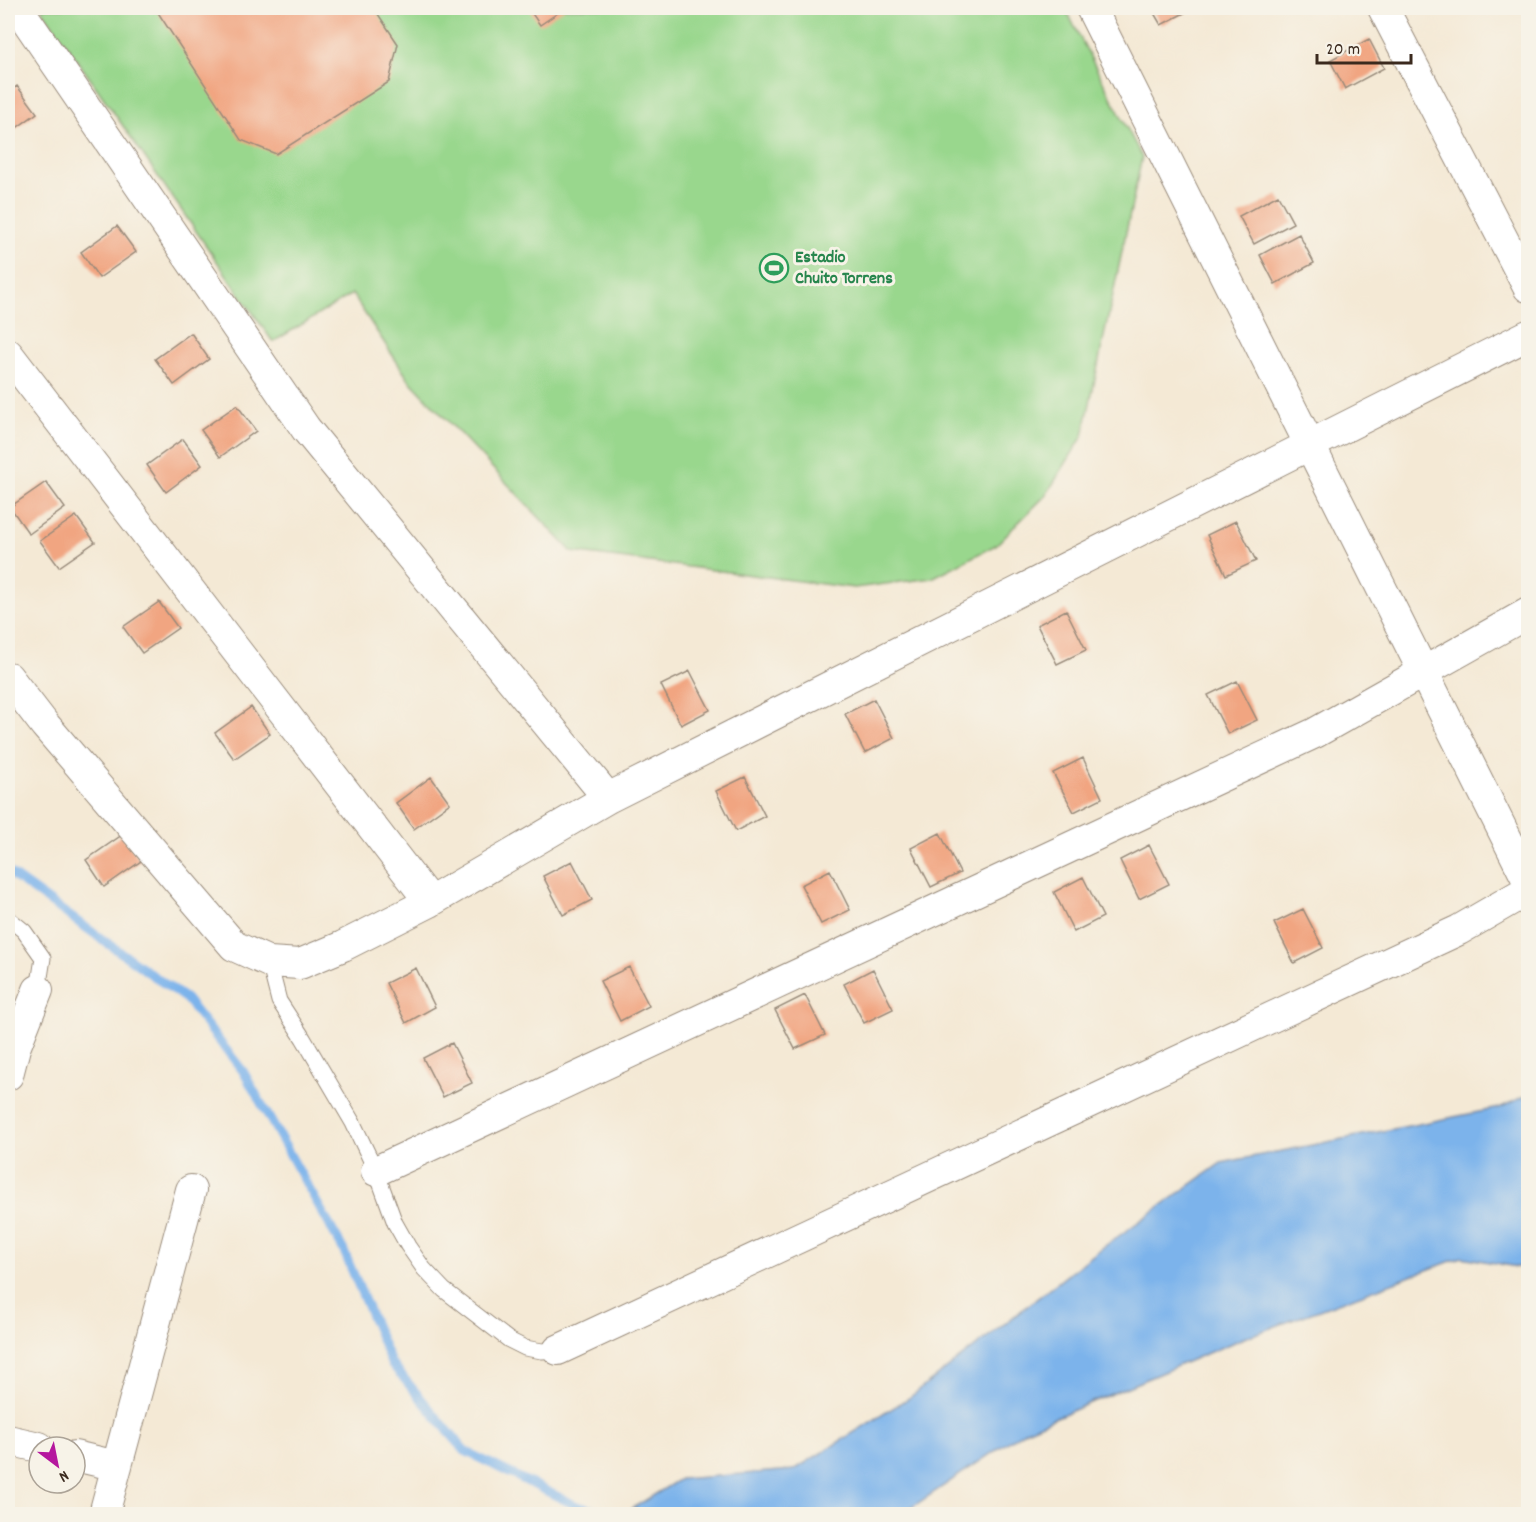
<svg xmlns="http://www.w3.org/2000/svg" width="1536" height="1522" viewBox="0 0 1536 1522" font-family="Dekko,sans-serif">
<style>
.green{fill:#99d78d;stroke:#6a8056;stroke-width:1.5}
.water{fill:#7bb3eb;stroke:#5b6e84;stroke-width:1.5}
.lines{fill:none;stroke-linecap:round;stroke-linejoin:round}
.stream{stroke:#7bb3eb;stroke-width:9}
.building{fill:#f1a581}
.lane-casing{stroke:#988a7a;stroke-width:17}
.street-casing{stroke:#988a7a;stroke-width:32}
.lane{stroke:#fff;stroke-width:15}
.street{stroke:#fff;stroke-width:30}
.labels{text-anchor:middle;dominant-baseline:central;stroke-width:6;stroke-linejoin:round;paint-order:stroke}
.leisure-label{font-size:18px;font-weight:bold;fill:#27864d;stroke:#f7f3e8;text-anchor:start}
</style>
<rect width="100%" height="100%" fill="#f7f3e8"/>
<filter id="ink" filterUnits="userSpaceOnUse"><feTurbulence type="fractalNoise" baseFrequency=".0167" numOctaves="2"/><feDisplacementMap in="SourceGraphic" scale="12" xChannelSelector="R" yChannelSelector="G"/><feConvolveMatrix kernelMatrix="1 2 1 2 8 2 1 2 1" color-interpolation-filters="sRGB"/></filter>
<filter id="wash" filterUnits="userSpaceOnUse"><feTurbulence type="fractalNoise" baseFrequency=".008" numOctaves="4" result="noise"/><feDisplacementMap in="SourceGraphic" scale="24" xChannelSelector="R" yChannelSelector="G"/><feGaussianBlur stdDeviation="1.35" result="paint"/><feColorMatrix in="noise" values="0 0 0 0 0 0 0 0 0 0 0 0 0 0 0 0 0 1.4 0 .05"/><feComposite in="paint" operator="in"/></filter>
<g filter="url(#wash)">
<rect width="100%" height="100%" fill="#f4e9d5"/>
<path class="green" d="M 41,8 L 1065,8 L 1142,157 L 1083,436 L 1046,495 L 996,545 L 932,578 L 854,588 L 572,552 L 409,380 L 352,294 L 273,342 Z"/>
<path class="water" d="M 1528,1095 L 1528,1269 L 1462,1257 L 1241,1339 L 1026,1430 L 902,1514 L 623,1514 L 680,1479 L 794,1470 L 909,1398 L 1102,1248 L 1221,1163 L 1499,1108 Z"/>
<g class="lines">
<path class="stream" d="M 8,872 L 186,999 L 243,1071 L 343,1249 L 391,1363 L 465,1451 L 577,1506 L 610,1514"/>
</g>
<g id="blocks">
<path class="building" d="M 155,8 L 374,8 L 398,44 L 389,82 L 276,154 L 241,140 Z
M 528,8 L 565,8 L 540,25 Z
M 1151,8 L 1194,8 L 1161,25 Z
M 1369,39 L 1384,68 L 1345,89 L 1330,60 Z
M 17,86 L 37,113 L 8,134 L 8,93 Z
M 1278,195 L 1293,223 L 1254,244 L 1239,216 Z
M 117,226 L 136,252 L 99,278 L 81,252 Z
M 1299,234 L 1314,263 L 1275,284 L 1260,255 Z
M 191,333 L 209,359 L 174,385 L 155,359 Z
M 237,405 L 256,431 L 220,457 L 201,430 Z
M 183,439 L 202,465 L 166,492 L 147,465 Z
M 46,482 L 65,508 L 29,534 L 10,507 Z
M 76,516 L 95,542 L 59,567 L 40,541 Z
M 1236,521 L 1256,561 L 1226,575 L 1207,535 Z
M 159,602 L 178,628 L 142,653 L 123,627 Z
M 1066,610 L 1086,650 L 1057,664 L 1037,625 Z
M 690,671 L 710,710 L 681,725 L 661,685 Z
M 1237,681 L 1257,720 L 1228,734 L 1208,695 Z
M 874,699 L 894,738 L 865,753 L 845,714 Z
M 251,707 L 270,734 L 234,759 L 215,733 Z
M 1083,758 L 1102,798 L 1074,812 L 1053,773 Z
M 431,777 L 450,803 L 414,829 L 396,803 Z
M 745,777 L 765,816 L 736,831 L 716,791 Z
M 940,833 L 960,873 L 931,887 L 911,848 Z
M 122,835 L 141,861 L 104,887 L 86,860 Z
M 1149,845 L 1169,884 L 1139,899 L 1120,860 Z
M 572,861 L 592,900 L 563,915 L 543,876 Z
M 830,870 L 850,910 L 821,924 L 801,885 Z
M 1083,877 L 1103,917 L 1074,932 L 1054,892 Z
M 1303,909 L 1323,948 L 1294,963 L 1274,923 Z
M 629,967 L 649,1006 L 620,1021 L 600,981 Z
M 416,968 L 435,1007 L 406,1023 L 386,983 Z
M 873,969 L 893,1009 L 864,1023 L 844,984 Z
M 805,995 L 825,1035 L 795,1049 L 775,1010 Z
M 452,1043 L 472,1083 L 443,1097 L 423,1058 Z"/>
</g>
</g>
<g filter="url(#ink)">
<use href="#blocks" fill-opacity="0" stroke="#988a7a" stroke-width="1.5"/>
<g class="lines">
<g class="lane-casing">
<path id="lane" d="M 8,918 L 24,931 L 43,958 L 38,990
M 269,962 L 279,1001 L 303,1038 L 353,1123 L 376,1171 L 395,1223 L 408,1246 L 424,1269 L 444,1290 L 509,1340 L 525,1348 L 542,1351 L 558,1350"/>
</g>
<g class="street-casing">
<path id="street" d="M 18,8 L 306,429 L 608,798
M 1091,8 L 1528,881
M 1383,8 L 1528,287
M 8,354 L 430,902
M 8,677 L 45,725 L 234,946 L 269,962 L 300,964 L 343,946 L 430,902 L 608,798 L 1528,335
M 8,1075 L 15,1048 L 38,990
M 376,1171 L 1315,733 L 1528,613
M 558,1350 L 1459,930 L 1528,890
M 8,1440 L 39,1447
M 75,1456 L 117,1466
M 104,1514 L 191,1190"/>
</g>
<use href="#lane" class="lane"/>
<use href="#street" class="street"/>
</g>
</g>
<defs>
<g id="stadium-ring" transform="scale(1.5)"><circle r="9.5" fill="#f7f3e8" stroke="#2e9e5b" stroke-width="1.5"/><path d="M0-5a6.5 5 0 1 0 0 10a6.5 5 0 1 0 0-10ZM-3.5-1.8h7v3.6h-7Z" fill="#2e9e5b"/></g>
</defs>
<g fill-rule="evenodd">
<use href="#stadium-ring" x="774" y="268"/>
</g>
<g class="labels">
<g class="leisure-label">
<text x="795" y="258">Estadio<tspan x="795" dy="21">Chuito Torrens</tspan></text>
</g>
</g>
<rect width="1536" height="1522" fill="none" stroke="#f7f3e8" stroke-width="30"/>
<g transform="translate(57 1465) rotate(148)"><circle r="28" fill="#f7f3e8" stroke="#aca397" stroke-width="1.5"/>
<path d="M0-4.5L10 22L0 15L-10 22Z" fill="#b5179e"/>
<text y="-9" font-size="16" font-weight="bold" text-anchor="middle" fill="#3b2a1e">N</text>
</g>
<path d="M1317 54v9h94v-9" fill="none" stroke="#3b2a1e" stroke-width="3"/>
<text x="1326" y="54" font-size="18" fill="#3b2a1e" stroke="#f7f3e8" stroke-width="4.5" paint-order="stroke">20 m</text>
</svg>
